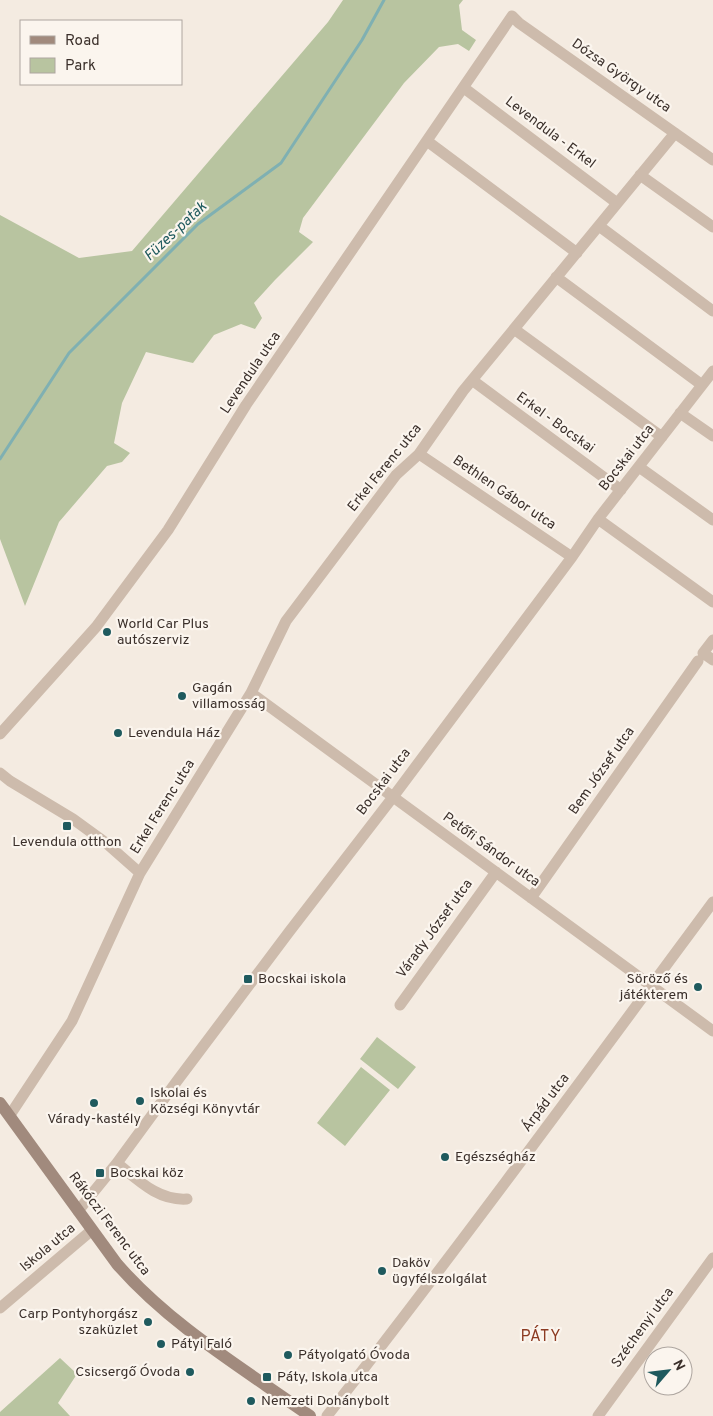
<svg xmlns="http://www.w3.org/2000/svg" width="713" height="1416" viewBox="0 0 713 1416" font-family="Overpass,sans-serif">
<style>
.green{fill:#b8c4a0}
.lines{fill:none;stroke-linecap:round;stroke-linejoin:round}
.stream{stroke:#7fb0b2;stroke-width:3}
.street{stroke:#cdbbac;stroke-width:11}
.secondary{stroke:#a18a7d;stroke-width:12}
.poi-dot{fill:#1f5a5e;stroke:#fbf5ee;stroke-width:2}
.labels{text-anchor:middle;dominant-baseline:central;stroke-width:4.5;stroke-linejoin:round;paint-order:stroke}
.street-label{font-size:14px;fill:#3b302b;stroke:#fbf5ee}
.poi-label{font-size:14px;fill:#3b302b;stroke:#fbf5ee;text-anchor:start}
.water-label{font-size:15px;font-style:italic;fill:#1f5a5e;stroke:#fbf5ee}
.quarter-label{font-size:16px;letter-spacing:1px;fill:#8c3b22;stroke:#fbf5ee}
</style>
<rect width="100%" height="100%" fill="#f4ebe1"/>
<path class="green" d="M 343,0 L 463,0 L 459,5 L 462,30 L 476,40 L 469,51 L 458,44 L 439,47 L 404,83 L 303,218 L 299,232 L 313,242 L 275,280 L 254,303 L 262,318 L 255,329 L 241,324 L 214,335 L 193,363 L 146,352 L 122,403 L 114,443 L 130,453 L 122,462 L 107,466 L 59,522 L 25,606 L 0,539 L 0,215 L 79,258 L 132,251 L 328,22 Z
M 377,1037 L 416,1067 L 398,1089 L 360,1059 Z
M 361,1067 L 390,1090 L 345,1146 L 317,1123 Z
M 60,1358 L 77,1374 L 58,1403 L 70,1416 L 0,1416 L 0,1412 Z"/>
<g class="lines">
<path class="stream" d="M 0,459 L 69,353 L 198,224 L 281,163 L 362,40 L 384,0"/>
<path class="street" d="M 464,88 L 617,203
M 427,141 L 577,253
M 640,175 L 713,227
M 599,226 L 713,311
M 556,277 L 702,385
M 514,329 L 662,437
M 472,380 L 621,490
M 680,413 L 713,436
M 419,454 L 572,557
M 639,467 L 713,520
M 598,519 L 713,602
M 713,640 L 703,653 L 713,660
M 251,693 L 713,1031
M 0,734 L 96,627 L 168,530 L 246,405 L 512,16 L 519,23 L 713,160
M 0,773 L 10,781 L 73,819 L 106,843 L 140,873
M 531,898 L 698,661
M 400,1005 L 496,872
M 10,1115 L 72,1021 L 140,873 L 251,693 L 286,621 L 396,475 L 419,454 L 463,391 L 675,133
M 117,1163 C 138,1180 158,1201 187,1199
M 78,1211 L 117,1163 L 177,1081 L 289,932 L 393,797 L 572,557 L 598,519 L 713,371
M 0,1308 L 92,1230
M 327,1416 C 459,1247 586,1074 713,902
M 598,1416 L 713,1258"/>
<path class="secondary" d="M 0,1103 L 117,1264 C 171,1326 244,1369 310,1416"/>
</g>
<g class="poi-dot">
<circle cx="107" cy="632" r="5"/>
<circle cx="182" cy="696" r="5"/>
<circle cx="118" cy="733" r="5"/>
<rect x="62" y="821" width="10" height="10" rx="2.5"/>
<rect x="243" y="974" width="10" height="10" rx="2.5"/>
<circle cx="698" cy="987" r="5"/>
<circle cx="140" cy="1101" r="5"/>
<circle cx="94" cy="1103" r="5"/>
<circle cx="445" cy="1157" r="5"/>
<rect x="95" y="1168" width="10" height="10" rx="2.5"/>
<circle cx="382" cy="1271" r="5"/>
<circle cx="148" cy="1322" r="5"/>
<circle cx="161" cy="1344" r="5"/>
<circle cx="288" cy="1355" r="5"/>
<circle cx="190" cy="1372" r="5"/>
<rect x="262" y="1372" width="10" height="10" rx="2.5"/>
<circle cx="251" cy="1401" r="5"/>
</g>
<g class="labels">
<g class="street-label">
<text transform="translate(621 76) rotate(35)">Dózsa György utca</text>
<text transform="translate(550 133) rotate(37)">Levendula - Erkel</text>
<text transform="translate(251 373) rotate(-56)">Levendula utca</text>
<text transform="translate(555 423) rotate(36)">Erkel - Bocskai</text>
<text transform="translate(627 458) rotate(-52)">Bocskai utca</text>
<text transform="translate(385 468) rotate(-51)">Erkel Ferenc utca</text>
<text transform="translate(504 493) rotate(34)">Bethlen Gábor utca</text>
<text transform="translate(602 771) rotate(-55)">Bem József utca</text>
<text transform="translate(384 782) rotate(-53)">Bocskai utca</text>
<text transform="translate(163 807) rotate(-58)">Erkel Ferenc utca</text>
<text transform="translate(491 850) rotate(36)">Petőfi Sándor utca</text>
<text transform="translate(435 929) rotate(-54)">Várady József utca</text>
<text transform="translate(546 1103) rotate(-53)">Árpád utca</text>
<text transform="translate(109 1224) rotate(53)">Rákóczi Ferenc utca</text>
<text transform="translate(48 1248) rotate(-40)">Iskola utca</text>
<text transform="translate(643 1328) rotate(-54)">Széchenyi utca</text>
</g>
<g class="poi-label">
<text x="117" y="624">World Car Plus<tspan x="117" dy="16">autószerviz</tspan></text>
<text x="192" y="688">Gagán<tspan x="192" dy="16">villamosság</tspan></text>
<text x="128" y="733">Levendula Ház</text>
<text x="67" y="842" text-anchor="middle">Levendula otthon</text>
<text x="258" y="979">Bocskai iskola</text>
<text x="688" y="979" text-anchor="end">Söröző és<tspan x="688" dy="16">játékterem</tspan></text>
<text x="150" y="1093">Iskolai és<tspan x="150" dy="16">Községi Könyvtár</tspan></text>
<text x="94" y="1119" text-anchor="middle">Várady-kastély</text>
<text x="455" y="1157">Egészségház</text>
<text x="110" y="1173">Bocskai köz</text>
<text x="392" y="1263">Daköv<tspan x="392" dy="16">ügyfélszolgálat</tspan></text>
<text x="138" y="1314" text-anchor="end">Carp Pontyhorgász<tspan x="138" dy="16">szaküzlet</tspan></text>
<text x="171" y="1344">Pátyi Faló</text>
<text x="298" y="1355">Pátyolgató Óvoda</text>
<text x="180" y="1372" text-anchor="end">Csicsergő Óvoda</text>
<text x="277" y="1377">Páty, Iskola utca</text>
<text x="261" y="1401">Nemzeti Dohánybolt</text>
</g>
<g class="water-label">
<text transform="translate(176 232) rotate(-43)">Füzes-patak</text>
</g>
<g class="quarter-label">
<text x="541" y="1337">PÁTY</text>
</g>
</g>
<rect x="20" y="20" width="162" height="65" fill="#fbf5ee" stroke="#aea6a0"/>
<rect x="30" y="36" width="25" height="8" fill="#a18a7d" stroke="#aea6a0"/>
<text x="65" y="45" font-size="15" fill="#3b302b">Road</text>
<rect x="30" y="58" width="25" height="15" fill="#b8c4a0" stroke="#aea6a0"/>
<text x="65" y="70" font-size="15" fill="#3b302b">Park</text>
<g transform="translate(668 1371) rotate(62)"><circle r="24" fill="#fbf5ee" stroke="#aea6a0"/>
<path d="M0-4L9 19L0 12L-9 19Z" fill="#1f5a5e"/>
<text y="-8" font-size="14" font-weight="bold" text-anchor="middle" fill="#3b302b">N</text>
</g>
</svg>
